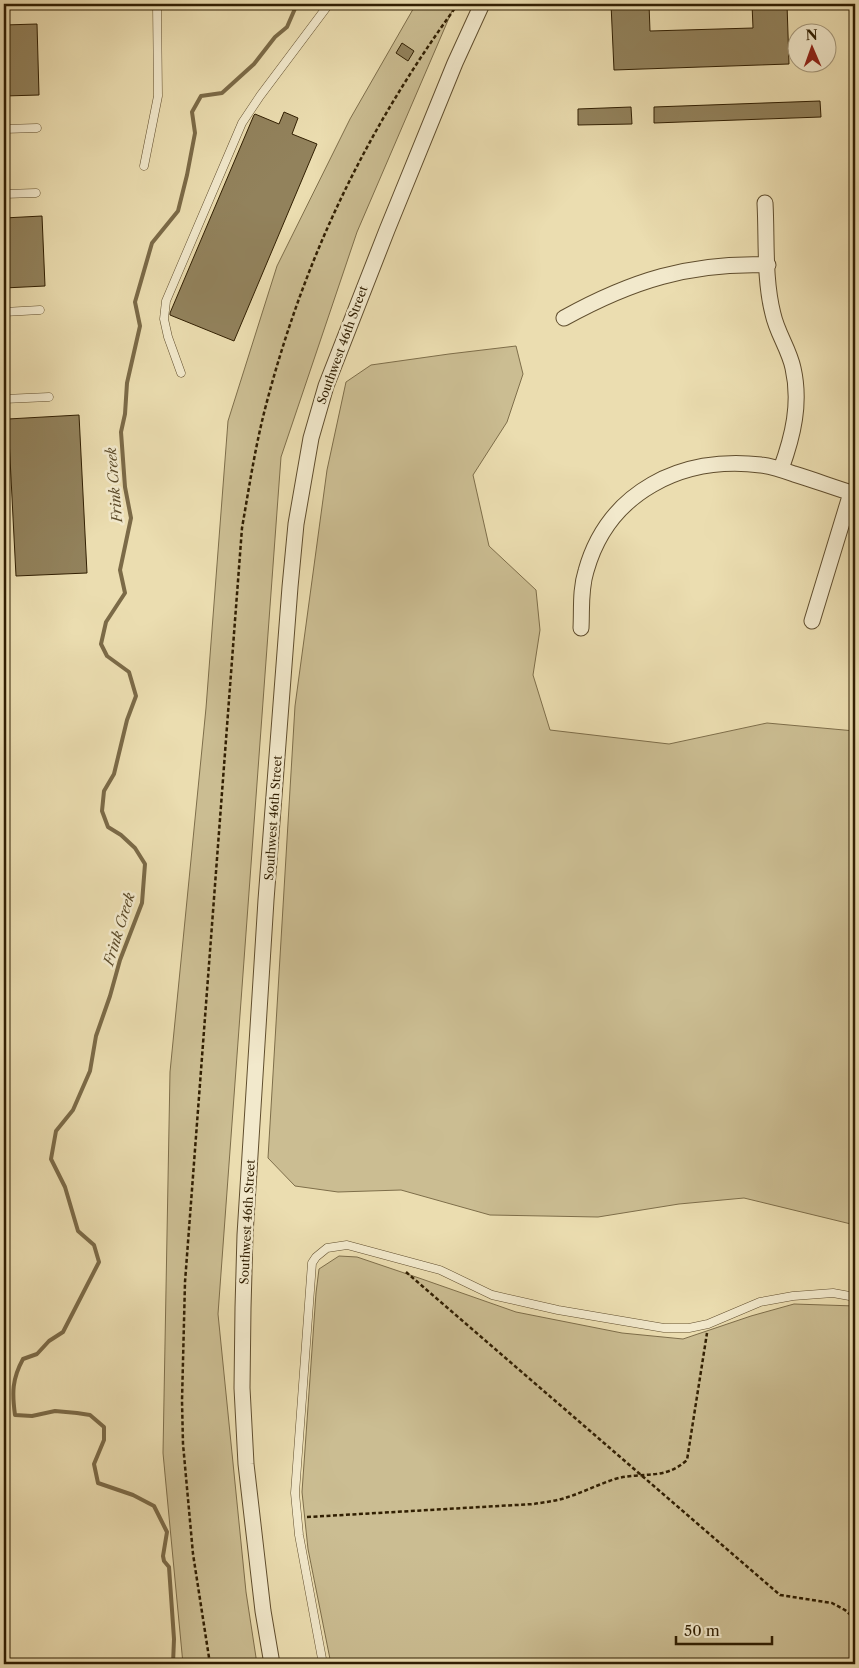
<svg xmlns="http://www.w3.org/2000/svg" width="859" height="1668" viewBox="0 0 859 1668" font-family="'Libre Caslon Text',serif">
<style>
.green{fill:#cbbd92;stroke:#7e6e4a}
.lines{fill:none;stroke-linecap:round;stroke-linejoin:round}
.stream{stroke:#7b6a47;stroke-width:4}
.building{fill:#92825c;stroke:#311f02}
.service-casing{stroke:#604e2e;stroke-width:9}
.minor-casing{stroke:#604e2e;stroke-width:17}
.path{stroke:#311f02;stroke-width:2.5;stroke-dasharray:4 2.5;stroke-linecap:butt}
.service{stroke:#f2e9cc;stroke-width:8}
.minor{stroke:#f2e9cc;stroke-width:15}
.labels{text-anchor:middle;dominant-baseline:central;stroke-width:5;stroke-linejoin:round;paint-order:stroke}
.street-label{font-size:12px;fill:#311f02;stroke:#f2e9cc}
.water-label{font-size:14px;font-style:italic;fill:#5c4b2a;stroke:#f2e9cc}
</style>
<rect width="100%" height="100%" fill="#ebddb0"/>
<filter id="stains"><feTurbulence type="fractalNoise" baseFrequency=".004" numOctaves="4"/><feColorMatrix values="0 0 0 0 .2 0 0 0 0 .09 0 0 0 0 .02 0 0 0 .5 -.17"/></filter>
<radialGradient id="worn" r=".72"><stop offset=".6" stop-color="#630" stop-opacity="0"/><stop offset="1" stop-color="#630" stop-opacity=".3"/></radialGradient>
<path class="green" d="M 416,4 L 455,4 L 357,232 L 281,457 L 218,1314 L 246,1592 L 257,1664 L 183,1664 L 163,1453 L 170,1072 L 206,708 L 228,421 L 277,266 L 350,119 Z
M 516,346 L 523,374 L 507,422 L 473,475 L 489,546 L 536,590 L 540,630 L 533,675 L 550,730 L 669,744 L 767,723 L 855,731 L 855,1225 L 744,1198 L 679,1204 L 598,1217 L 490,1215 L 401,1190 L 338,1192 L 295,1186 L 268,1158 L 295,706 L 327,470 L 346,382 L 371,365 L 449,354 Z
M 339,1256 L 357,1257 L 419,1278 L 516,1312 L 622,1333 L 683,1339 L 751,1316 L 794,1304 L 855,1306 L 855,1664 L 331,1664 L 308,1549 L 302,1492 L 316,1293 L 319,1269 Z"/>
<g class="lines">
<path class="stream" d="M 173,1664 L 174,1639 L 169,1567 L 164,1561 L 163,1556 L 167,1532 L 154,1506 L 133,1495 L 98,1483 L 94,1464 L 104,1440 L 104,1427 L 90,1415 L 77,1413 L 55,1411 L 32,1416 L 15,1415 C 12,1393 12,1379 23,1359 L 37,1354 L 49,1341 L 63,1332 L 99,1262 L 94,1245 L 78,1231 L 65,1187 L 51,1159 L 56,1131 L 73,1110 L 90,1071 L 96,1036 L 110,996 L 120,960 L 142,903 L 145,864 L 135,848 L 121,835 L 108,827 L 102,811 L 104,791 L 114,774 L 127,720 L 136,696 L 129,672 L 107,656 L 101,644 L 106,622 L 125,593 L 120,570 L 131,518 L 125,487 L 121,432 L 125,414 L 127,383 L 140,326 L 135,302 L 152,243 L 178,211 L 187,175 L 195,133 L 192,112 L 201,96 L 222,93 L 254,64 L 275,37 L 287,27 L 297,4"/>
</g>
<path class="building" d="M 611,4 L 649,4 L 650,31 L 753,28 L 752,4 L 787,4 L 789,64 L 614,70 Z
M 37,24 L 39,95 L 4,96 L 4,25 Z
M 402,43 L 414,51 L 408,61 L 396,53 Z
M 820,101 L 821,117 L 654,123 L 654,107 Z
M 631,107 L 632,124 L 578,125 L 578,109 Z
M 284,112 L 298,118 L 292,134 L 317,144 L 234,341 L 170,315 L 170,313 L 254,115 L 255,114 L 279,124 Z
M 42,216 L 45,286 L 4,288 L 4,218 Z
M 79,415 L 87,573 L 16,576 L 8,419 Z"/>
<g class="lines">
<g class="service-casing">
<path id="service" d="M 4,4 L 29,4
M 4,129 L 37,128
M 144,166 L 158,96 L 157,4
M 4,194 L 36,193
M 4,312 L 40,310
M 181,373 L 168,337 L 164,319 L 166,301 L 242,123 L 260,96 L 329,4
M 4,399 L 49,397
M 323,1664 L 299,1535 L 295,1493 L 312,1263 L 316,1257 L 327,1248 L 347,1245 L 440,1270 L 492,1295 L 558,1310 L 664,1328 L 689,1328 L 708,1324 L 760,1302 L 793,1296 L 833,1293 L 855,1297"/>
</g>
<g class="minor-casing">
<path id="minor" d="M 765,203 C 767,239 764,279 773,314 C 777,333 789,349 793,368 C 801,403 793,436 781,469
M 564,318 C 631,281 690,262 768,265
M 812,621 L 851,493
M 581,628 C 582,609 580,590 586,571 C 608,492 682,455 761,465 C 772,466 783,470 794,474 C 814,480 835,488 855,494
M 272,1664 L 263,1611 L 246,1464 L 242,1388 L 243,1308 L 245,1235 L 266,900 L 290,587 L 296,524 L 311,438 L 326,386 L 387,230 L 455,63 L 482,4"/>
</g>
<path class="path" d="M 406,1272 L 780,1595 L 832,1603 L 845,1610 L 855,1619
M 307,1517 L 534,1504 C 545,1502 557,1501 568,1497 C 584,1492 599,1484 615,1479 C 643,1471 664,1481 687,1460 L 707,1333
M 210,1664 L 193,1554 L 183,1444 L 182,1401 L 185,1282 L 242,528 C 249,488 255,448 265,409 C 304,258 366,130 458,4"/>
<use href="#service" class="service"/>
<use href="#minor" class="minor"/>
</g>
<g class="labels">
<g class="street-label">
<text transform="translate(342 345) rotate(-70)">Southwest 46th Street</text>
<text transform="translate(273 818) rotate(-86)">Southwest 46th Street</text>
<text transform="translate(247 1222) rotate(-87)">Southwest 46th Street</text>
</g>
<g class="water-label">
<text transform="translate(114 485) rotate(-95)">Frink Creek</text>
<text transform="translate(119 929) rotate(-73)">Frink Creek</text>
</g>
</g>
<rect width="859" height="1668" fill="none" stroke="#ebddb0" stroke-width="20"/>
<rect x="5" y="5" width="849" height="1658" fill="none" stroke="#311f02" stroke-width="2.5"/>
<rect x="10" y="10" width="839" height="1648" fill="none" stroke="#311f02"/>
<g transform="translate(812 48) rotate(358)"><circle r="24" fill="#f2e9cc" stroke="#a5987b"/>
<path d="M0-4L9 19L0 12L-9 19Z" fill="#8f2418"/>
<text y="-8" font-size="14" font-weight="bold" text-anchor="middle" fill="#311f02">N</text>
</g>
<path d="M676 1636v8h96v-8" fill="none" stroke="#311f02" stroke-width="2.5"/>
<text x="684" y="1636" font-size="15" fill="#311f02" stroke="#f2e9cc" stroke-width="4" paint-order="stroke">50 m</text>
<rect width="100%" height="100%" filter="url(#stains)"/>
<rect width="100%" height="100%" fill="url(#worn)"/>
</svg>
